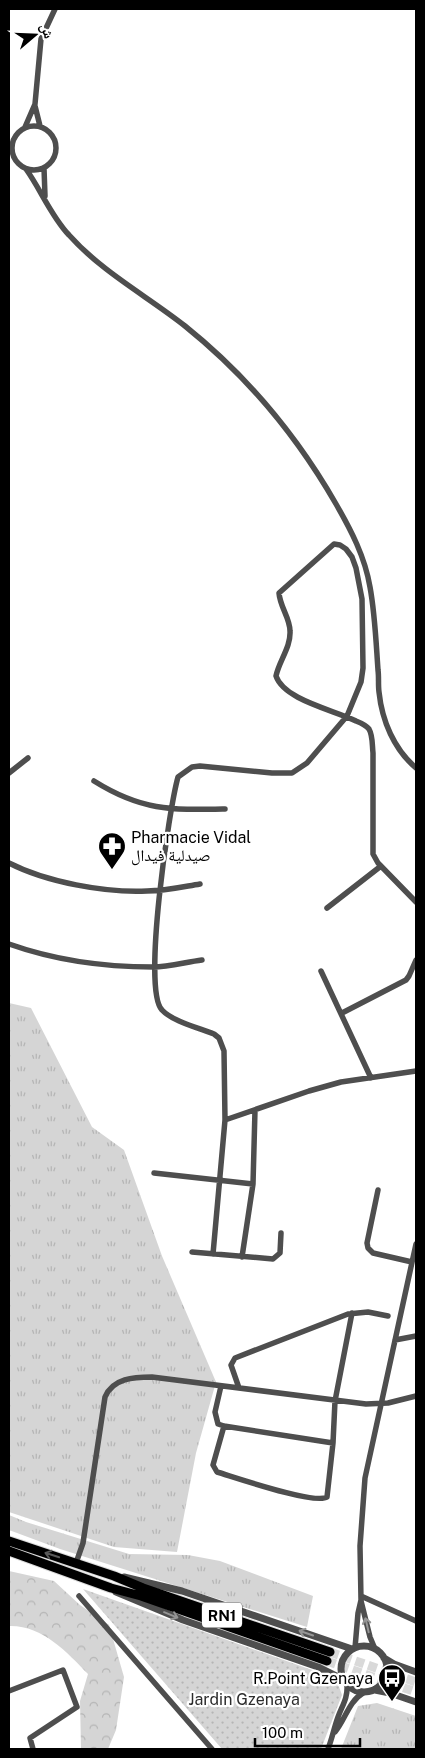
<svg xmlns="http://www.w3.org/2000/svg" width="425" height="1758" viewBox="0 0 425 1758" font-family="'Public Sans','Noto Naskh Arabic',sans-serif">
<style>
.grass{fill:url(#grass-tufts)}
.forest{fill:url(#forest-crowns)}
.park{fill:url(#park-dots)}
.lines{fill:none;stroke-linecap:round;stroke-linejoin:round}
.trunk-tunnel{stroke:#d9d9d9;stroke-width:9;stroke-dasharray:9 4.5;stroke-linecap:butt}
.trunk-casing{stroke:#dbdbdb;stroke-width:11}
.minor{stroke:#4e4e4e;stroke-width:5.5}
.tertiary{stroke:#4e4e4e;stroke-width:7}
.trunk{stroke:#000;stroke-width:9}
.oneway{stroke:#595959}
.oneway2{stroke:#959595}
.labels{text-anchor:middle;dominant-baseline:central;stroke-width:4.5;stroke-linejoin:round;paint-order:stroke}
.shield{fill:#fff;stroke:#4c4c4c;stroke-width:1}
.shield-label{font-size:15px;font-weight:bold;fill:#000}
.poi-label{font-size:16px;fill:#000;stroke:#fff;text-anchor:start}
.park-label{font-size:16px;fill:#2c2c2c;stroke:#fff}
</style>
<defs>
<pattern id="grass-tufts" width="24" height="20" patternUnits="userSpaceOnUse" patternTransform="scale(1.25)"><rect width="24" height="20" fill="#d5d5d5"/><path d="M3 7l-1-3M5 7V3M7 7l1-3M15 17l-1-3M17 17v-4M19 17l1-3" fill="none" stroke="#b5b5b5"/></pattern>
<pattern id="forest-crowns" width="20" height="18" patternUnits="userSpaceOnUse" patternTransform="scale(1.25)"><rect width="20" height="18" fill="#d5d5d5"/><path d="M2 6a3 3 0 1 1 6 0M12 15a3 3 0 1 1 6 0" fill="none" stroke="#b5b5b5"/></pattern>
<pattern id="park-dots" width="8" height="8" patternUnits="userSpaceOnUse" patternTransform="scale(1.25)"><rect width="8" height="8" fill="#d5d5d5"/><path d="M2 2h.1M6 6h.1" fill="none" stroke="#b5b5b5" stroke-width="1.8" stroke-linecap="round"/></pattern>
</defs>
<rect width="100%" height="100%" fill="#fff"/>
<path class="grass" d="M 9,1003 L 31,1008 L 92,1127 L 124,1150 L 162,1256 L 216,1382 L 196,1453 L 177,1552 L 114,1547 L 9,1512 Z
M 9,1515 L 26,1522 L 129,1554 L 188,1555 L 220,1561 L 313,1596 L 307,1627 L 60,1549 L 9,1530 Z
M 377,1703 L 416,1716 L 416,1749 L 341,1749 L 358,1706 Z"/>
<path class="forest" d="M 9,1571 L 54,1581 L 80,1605 L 109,1625 L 124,1677 L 116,1730 L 108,1749 L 81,1749 L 80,1701 L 88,1674 C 67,1652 42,1625 9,1626 Z"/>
<path class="park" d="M 83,1589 L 332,1677 L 338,1684 L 342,1695 L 321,1749 L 222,1749 Z"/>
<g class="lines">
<path class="trunk-tunnel" d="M 330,1652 L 416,1682
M 327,1661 L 416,1692"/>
<g class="trunk-casing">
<path id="trunk" d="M 9,1541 L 114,1576 L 143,1588 L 330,1652
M 9,1551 L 111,1588 L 141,1596 L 327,1661"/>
</g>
<path class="minor" d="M 35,106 L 40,126
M12 148a22 22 0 1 1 44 0a22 22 0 1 1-44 0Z
M 25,127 L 35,104 L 41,39 L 55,9
M 44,168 L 45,196
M 26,169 C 41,190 51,216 69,235 C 102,272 147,296 185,326 C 246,375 297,436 336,504 C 351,530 365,557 370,587 C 375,614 376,642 378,670 C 379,677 378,685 379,692 C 382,721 394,749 416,768
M 9,773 L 28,758
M 94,781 C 142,811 171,810 225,809
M 9,863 C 46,882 105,893 147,891 C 165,891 182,887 200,884
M 327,908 L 381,866
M 9,944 C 54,960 105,967 153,967 C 169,967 186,962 202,960
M 321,971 L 371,1078
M 342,1013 L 406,980 L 409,976 L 416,960
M 225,1120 L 309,1091 L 341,1082 L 416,1071
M 154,1173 L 253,1184
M 378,1190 L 367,1243 L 368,1248 L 373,1253 L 412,1262
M 192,1252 L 273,1259 L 280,1253 L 281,1233
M 213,1254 L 225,1120 L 224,1051 L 219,1038 L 214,1034 C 199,1028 172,1021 162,1010 C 142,990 169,809 178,777 L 192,767 L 200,766 L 272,773 L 292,773 L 307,763 L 347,716 L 361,682 L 363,668 L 362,599 L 356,568 L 352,557 L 346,549 L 340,545 L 334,544 L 279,593 C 280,607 290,618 290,631 C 291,647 279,661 276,676 C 284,700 334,710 356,721 C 361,723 366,725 369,729 C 373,736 372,745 373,753 L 373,854 L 378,863 L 416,902
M 242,1257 L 253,1184 L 255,1110
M 395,1340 L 416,1336
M 221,1386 L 215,1412 L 218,1424 L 224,1426 L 333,1443
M 239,1388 L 231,1365 L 235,1358 L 348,1314 L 368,1312 L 388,1316
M 224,1426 L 213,1465 L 217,1472 C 234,1477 315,1505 327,1497 L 333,1443 L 335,1401 L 352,1313
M 76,1563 L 83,1543 L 105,1397 C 113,1378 134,1377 152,1377 L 366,1404 L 388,1403 L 416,1396
M 79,1596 L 212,1749
M 361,1596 L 416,1621
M 361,1601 L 370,1637 L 375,1649
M 355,1648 L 358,1613 L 361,1600 L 360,1546 L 365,1478 L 416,1244
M 9,1691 L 63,1670 L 77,1707 L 30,1738 L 33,1749
M 335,1732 C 345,1720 349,1701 363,1693
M 328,1749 C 332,1739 334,1728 338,1717 C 342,1706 348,1698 347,1685"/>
<path class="tertiary" d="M 124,1577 L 182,1591 L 352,1649
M 116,1592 L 183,1620 L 318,1667 L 344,1680
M341 1669a23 23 0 1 1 46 0a23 23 0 1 1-46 0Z
M 384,1658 L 394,1664 L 416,1672
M 375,1690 L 390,1693 L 416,1702"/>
<use href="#trunk" class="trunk"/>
</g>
<defs><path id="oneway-shaft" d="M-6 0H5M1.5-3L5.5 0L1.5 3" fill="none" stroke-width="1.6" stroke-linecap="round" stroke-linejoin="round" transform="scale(1.25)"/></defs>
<use class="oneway" href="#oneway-shaft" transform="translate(52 1555) rotate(-162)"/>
<g class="oneway2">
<use href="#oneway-shaft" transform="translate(171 1615) rotate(22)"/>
<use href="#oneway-shaft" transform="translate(367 1625) rotate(-103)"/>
<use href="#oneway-shaft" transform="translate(306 1633) rotate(-161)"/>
</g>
<defs>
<g id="pharmacy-pin" transform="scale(1.4375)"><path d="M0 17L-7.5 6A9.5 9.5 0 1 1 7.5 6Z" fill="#000" stroke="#fff"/><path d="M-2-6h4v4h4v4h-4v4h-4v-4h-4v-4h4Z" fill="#fff"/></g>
<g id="bus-pin" transform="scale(1.4375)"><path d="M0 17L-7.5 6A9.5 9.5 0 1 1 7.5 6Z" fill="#000" stroke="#fff"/><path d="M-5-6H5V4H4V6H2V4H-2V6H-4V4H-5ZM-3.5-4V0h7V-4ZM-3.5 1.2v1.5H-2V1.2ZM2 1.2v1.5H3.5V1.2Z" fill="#fff"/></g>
</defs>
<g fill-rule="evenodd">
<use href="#pharmacy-pin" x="112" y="846"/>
<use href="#bus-pin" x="392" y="1678"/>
</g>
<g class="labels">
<rect class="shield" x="202" y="1602.5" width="40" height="25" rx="4"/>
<g class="shield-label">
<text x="222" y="1615">RN1</text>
</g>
<g class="poi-label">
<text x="131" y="837">Pharmacie Vidal<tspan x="131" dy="18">صيدلية فيدال</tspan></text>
<text x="373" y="1678" text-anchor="end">R.Point Gzenaya</text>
</g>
<g class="park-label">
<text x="244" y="1699">Jardin Gzenaya</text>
</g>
</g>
<rect width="425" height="1758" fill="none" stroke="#000000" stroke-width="20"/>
<g transform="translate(35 35) rotate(71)" stroke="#ffffff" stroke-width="4" paint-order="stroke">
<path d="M0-4L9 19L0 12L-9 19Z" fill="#000000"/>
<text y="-8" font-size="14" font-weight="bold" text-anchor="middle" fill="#000000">ش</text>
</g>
<path d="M255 1738v8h105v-8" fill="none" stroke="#000000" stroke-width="2.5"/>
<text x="262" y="1738" font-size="15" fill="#000000" stroke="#ffffff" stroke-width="4" paint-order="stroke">100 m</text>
</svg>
